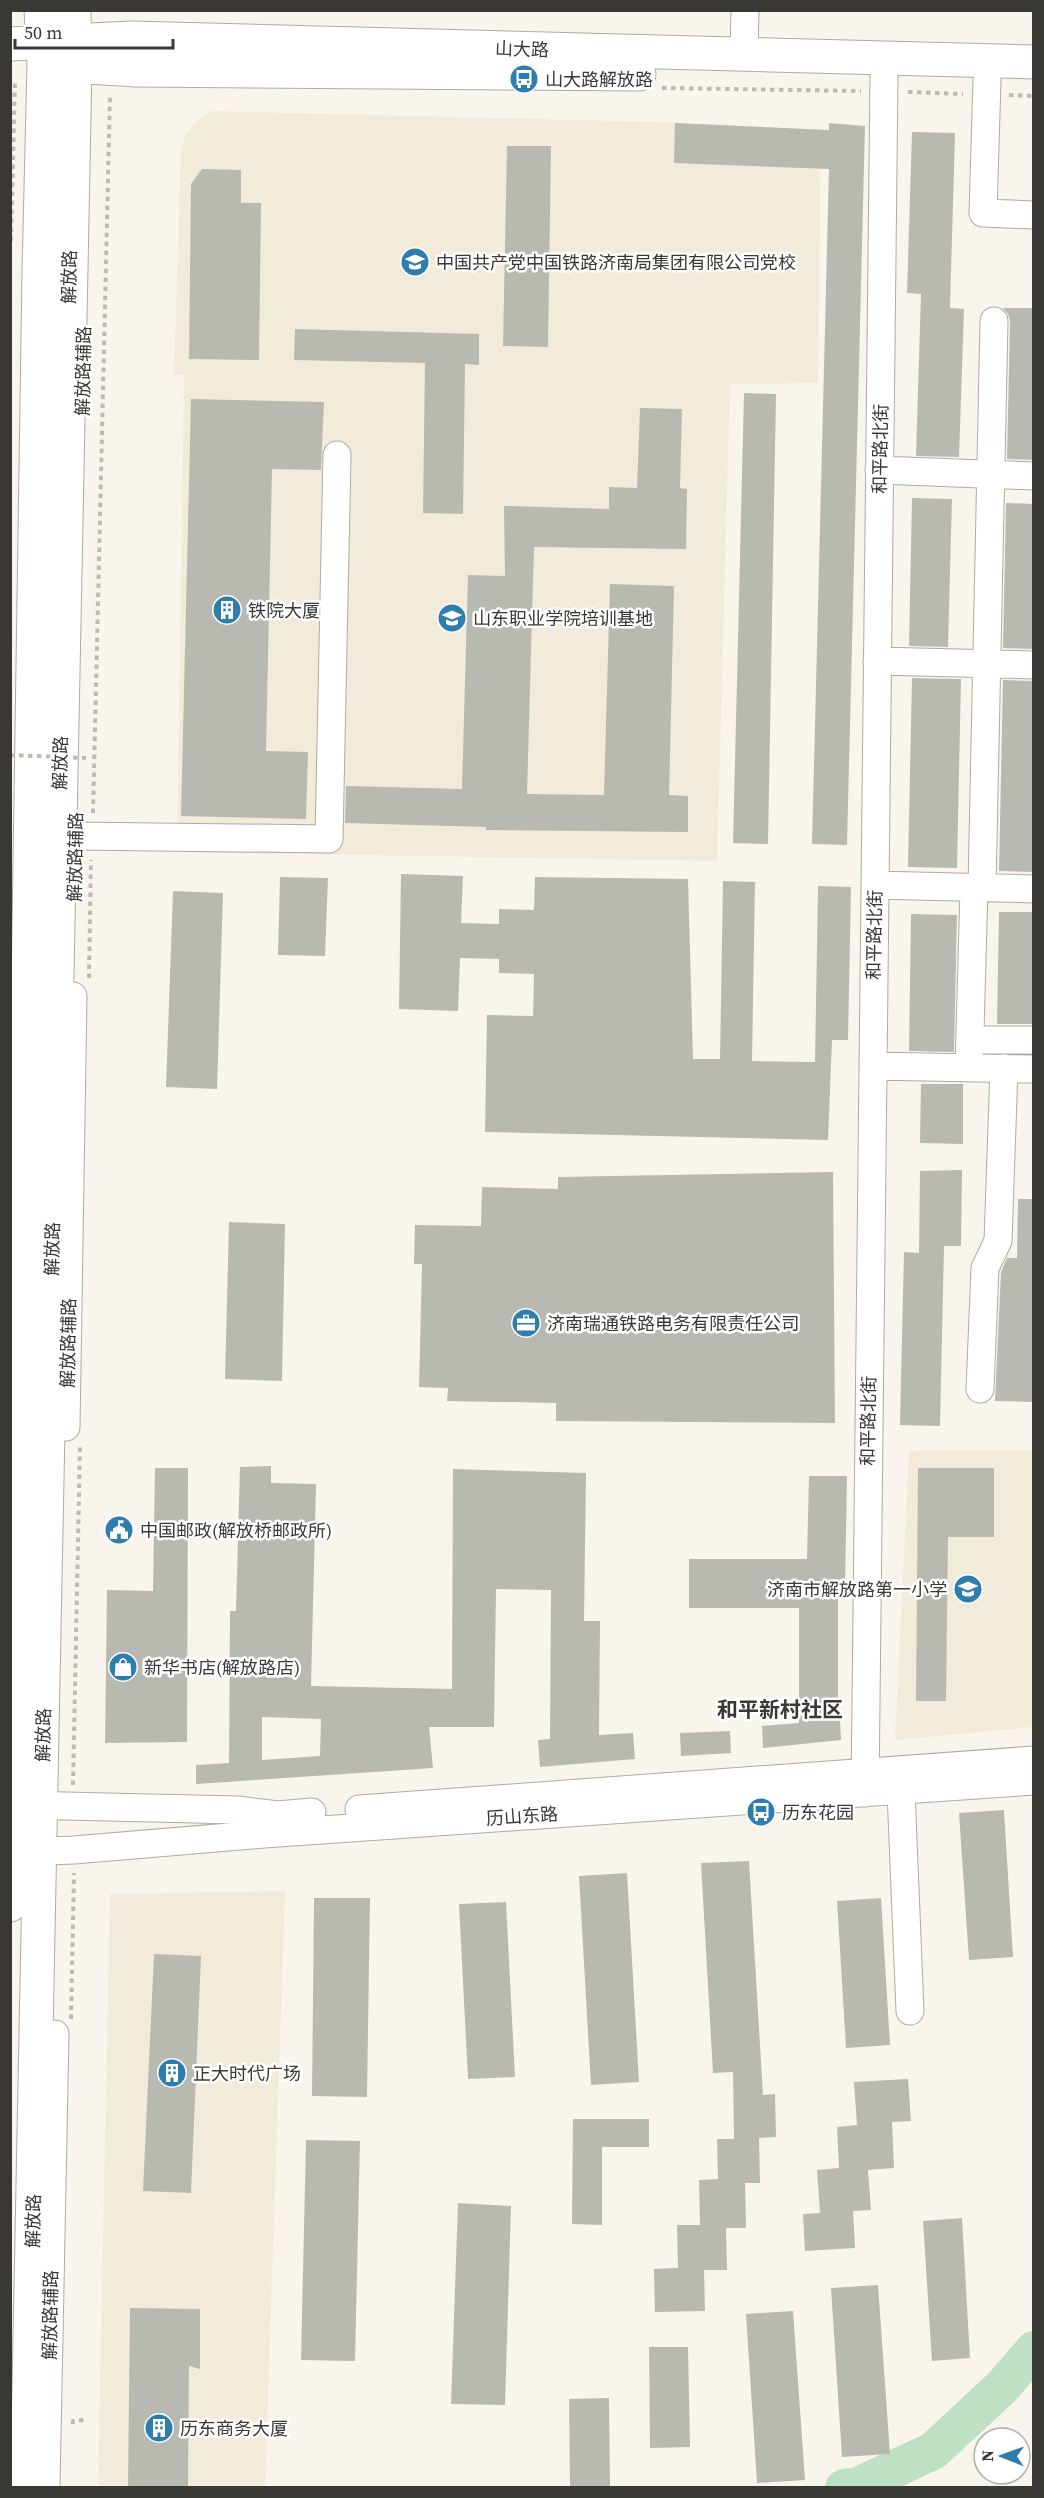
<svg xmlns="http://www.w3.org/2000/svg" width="1044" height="2498" viewBox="0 0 1044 2498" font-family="'Source Serif 4','Noto Sans SC',serif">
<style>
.built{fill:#f2ebda}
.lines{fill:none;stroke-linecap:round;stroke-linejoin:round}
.river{stroke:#bfe1c3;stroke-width:38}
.building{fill:#b8bab1;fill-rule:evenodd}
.minor-casing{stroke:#afaba2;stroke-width:29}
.major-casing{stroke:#afaba2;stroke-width:35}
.path{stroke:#bebab3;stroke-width:4;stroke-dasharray:4.5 4.5;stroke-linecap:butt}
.minor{stroke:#fff;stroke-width:27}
.major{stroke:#fff;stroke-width:33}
.path-bridge{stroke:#bebab3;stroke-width:4;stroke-dasharray:4.5 4.5;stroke-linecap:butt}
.labels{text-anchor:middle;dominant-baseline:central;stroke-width:5;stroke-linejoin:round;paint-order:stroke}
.street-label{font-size:18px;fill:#393834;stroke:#fff}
.poi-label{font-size:18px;fill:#393834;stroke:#fff;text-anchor:start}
.quarter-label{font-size:21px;font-weight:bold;fill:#393834;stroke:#fff}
</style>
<rect width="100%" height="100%" fill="#faf5ec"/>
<path class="built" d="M 212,111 L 655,122 L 821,130 L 818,383 L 730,384 L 717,861 L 177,852 L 184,375 L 174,375 L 181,148 L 186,134 L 198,120 Z
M 1033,1450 L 1033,1727 L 895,1740 L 909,1451 Z
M 285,1891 L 265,2487 L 100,2488 L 98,2483 L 110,1894 Z"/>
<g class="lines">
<path class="river" d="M 844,2488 L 858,2486 L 933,2451 L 1002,2387 L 1034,2350"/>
</g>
<path class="building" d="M 675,123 L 829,130 L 829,123 L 865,126 L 847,845 L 812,844 L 829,169 L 674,163 Z
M 912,132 L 955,133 L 950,308 L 964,309 L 959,457 L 916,456 L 921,294 L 907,293 Z
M 507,146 L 551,146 L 548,347 L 503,346 Z
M 202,169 L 241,170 L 241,203 L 261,203 L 259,360 L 189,359 L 191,184 Z
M 1003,308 L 1034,308 L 1034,460 L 1007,459 L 1010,321 L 1008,314 Z
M 295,329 L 479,334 L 479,365 L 465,364 L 463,514 L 423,513 L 425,363 L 294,360 Z
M 744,393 L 776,394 L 768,844 L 733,843 Z
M 191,399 L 324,402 L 321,470 L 272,469 L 266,751 L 308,752 L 306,819 L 181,816 Z
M 640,408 L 682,409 L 680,488 L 687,489 L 686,549 L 534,547 L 527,794 L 604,795 L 610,584 L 674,586 L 669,795 L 688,796 L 688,832 L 486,830 L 486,827 L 345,823 L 346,786 L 462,789 L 468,575 L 505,576 L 504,506 L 609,509 L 609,487 L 637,488 Z
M 912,498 L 952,499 L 948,647 L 909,646 Z
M 1006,503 L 1034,504 L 1034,649 L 1003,648 Z
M 912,678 L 961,679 L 957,868 L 908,867 Z
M 1003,680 L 1034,681 L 1034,872 L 999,871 Z
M 401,874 L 463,876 L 461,923 L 499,924 L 499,909 L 534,910 L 535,877 L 688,879 L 693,1059 L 720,1059 L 723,881 L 755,882 L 752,1061 L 815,1062 L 818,886 L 851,887 L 848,1040 L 832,1040 L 828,1140 L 485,1132 L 487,1015 L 533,1016 L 534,974 L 499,973 L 499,959 L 460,958 L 458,1011 L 399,1009 Z
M 280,877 L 328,878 L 325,956 L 278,955 Z
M 173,891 L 223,893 L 217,1089 L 166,1087 Z
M 999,912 L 1034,912 L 1033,1024 L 997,1024 Z
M 911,914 L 957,915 L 954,1052 L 909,1051 Z
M 921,1084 L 963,1084 L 963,1144 L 920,1143 Z
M 962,1170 L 961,1246 L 944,1246 L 940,1426 L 900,1425 L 904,1252 L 919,1253 L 920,1171 Z
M 833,1172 L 835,1423 L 556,1421 L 556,1403 L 447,1401 L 448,1388 L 419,1387 L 422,1264 L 414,1264 L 415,1225 L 481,1226 L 482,1187 L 558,1189 L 558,1177 Z
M 1018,1199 L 1034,1199 L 1034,1402 L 995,1401 L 1001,1272 L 1007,1258 L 1017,1258 Z
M 229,1222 L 285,1224 L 282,1381 L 225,1379 Z
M 271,1466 L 271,1483 L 316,1484 L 311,1686 L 452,1689 L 453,1469 L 586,1473 L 584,1621 L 600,1621 L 599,1735 L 633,1733 L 635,1759 L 540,1767 L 538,1740 L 550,1739 L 551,1590 L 496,1589 L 494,1727 L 429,1727 L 433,1768 L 196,1784 L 196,1765 L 229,1763 L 230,1611 L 236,1611 L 240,1467 ZM 262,1717 L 321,1719 L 320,1756 L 262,1760 Z
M 155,1468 L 188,1468 L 187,1742 L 105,1743 L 107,1590 L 153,1591 Z
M 918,1468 L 994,1468 L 994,1537 L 948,1537 L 946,1701 L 916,1701 Z
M 809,1476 L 847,1476 L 845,1587 L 838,1587 L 838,1720 L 840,1720 L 841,1740 L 763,1748 L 762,1726 L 799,1723 L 799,1608 L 689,1608 L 689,1559 L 807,1559 Z
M 730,1731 L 731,1753 L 681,1756 L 680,1733 Z
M 1004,1810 L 1013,1957 L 969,1960 L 959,1813 Z
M 749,1861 L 763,2095 L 775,2094 L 776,2137 L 759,2138 L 760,2183 L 745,2183 L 746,2228 L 726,2228 L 727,2270 L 704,2270 L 705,2311 L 655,2312 L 654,2269 L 678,2268 L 677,2225 L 700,2225 L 699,2180 L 718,2179 L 717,2139 L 734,2139 L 733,2072 L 713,2073 L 701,1863 Z
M 627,1873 L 639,2082 L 591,2085 L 579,1876 Z
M 314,1898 L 370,1898 L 367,2097 L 312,2096 Z
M 881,1898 L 890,2045 L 846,2048 L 837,1901 Z
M 506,1902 L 515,2077 L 468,2079 L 459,1904 Z
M 154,1954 L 201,1956 L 191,2193 L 143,2191 Z
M 908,2079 L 911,2121 L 892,2122 L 894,2168 L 868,2170 L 871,2210 L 853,2211 L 855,2248 L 805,2251 L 803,2214 L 820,2213 L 817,2170 L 839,2168 L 837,2127 L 857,2125 L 854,2082 Z
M 573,2119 L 649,2119 L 649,2147 L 602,2147 L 602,2225 L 572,2224 Z
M 306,2140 L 360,2141 L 355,2361 L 301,2360 Z
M 458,2203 L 511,2206 L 505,2405 L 451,2404 Z
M 962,2218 L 970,2358 L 932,2361 L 923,2221 Z
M 878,2285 L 890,2454 L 842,2457 L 831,2288 Z
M 130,2308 L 200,2309 L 200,2369 L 189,2366 L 188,2487 L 128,2487 Z
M 793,2311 L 805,2480 L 757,2483 L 746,2314 Z
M 649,2347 L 688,2347 L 690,2447 L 650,2448 Z
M 609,2398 L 610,2487 L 570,2487 L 569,2399 Z"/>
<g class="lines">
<g class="minor-casing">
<path id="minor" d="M 744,54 L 745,10
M 987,80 L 983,213 L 1034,215
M 879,470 L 1034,476
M 877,661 L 1034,665
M 75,836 L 329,839 L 337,455
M 875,885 L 1034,889
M 982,887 L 994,321
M 970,1040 L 1034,1040
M 873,1066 L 1034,1069
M 969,1068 L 974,888
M 980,1389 L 985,1268 L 998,1241 L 1004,1068
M 66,1427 L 73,996
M 901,1791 L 910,2011
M 865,1793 L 884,76
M 21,1805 L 238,1810 L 278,1815 L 312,1812
M 359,1809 L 1034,1760
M 21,1852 L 74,1850 L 264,1834 L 1034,1781
M 46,2488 L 55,2034"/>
</g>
<g class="major-casing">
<path id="major" d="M 10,44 L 132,38 L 1034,62
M 55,65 L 136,70 L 639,74
M 10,1905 L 21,1454 L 39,272 L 44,64 L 41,10
M 27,2488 L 75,67 L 74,10"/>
</g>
<path class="path" d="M 662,88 L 861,91
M 908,92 L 963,94
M 1009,95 L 1034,96
M 11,241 L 15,80
M 93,813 L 110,95
M 89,978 L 91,860
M 73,1785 L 80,1444
M 71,2019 L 74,1873
M 73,2424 L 73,2421 L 84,2420"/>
<use href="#minor" class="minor"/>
<use href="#major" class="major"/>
<path class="path-bridge" d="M 10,755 L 86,758"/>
</g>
<defs>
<g id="bus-disc" transform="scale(1.5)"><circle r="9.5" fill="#2d7daf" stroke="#fff"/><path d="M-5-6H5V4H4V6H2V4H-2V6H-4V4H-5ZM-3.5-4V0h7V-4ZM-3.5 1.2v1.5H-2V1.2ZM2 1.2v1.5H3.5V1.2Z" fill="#fff"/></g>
<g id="school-disc" transform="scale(1.5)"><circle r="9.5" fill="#2d7daf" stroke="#fff"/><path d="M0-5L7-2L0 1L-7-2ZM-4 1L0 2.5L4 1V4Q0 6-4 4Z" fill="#fff"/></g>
<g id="building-disc" transform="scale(1.5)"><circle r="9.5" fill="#2d7daf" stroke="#fff"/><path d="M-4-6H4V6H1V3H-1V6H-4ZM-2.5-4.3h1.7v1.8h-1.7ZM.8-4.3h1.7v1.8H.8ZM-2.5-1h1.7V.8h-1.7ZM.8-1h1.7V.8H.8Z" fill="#fff"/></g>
<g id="university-disc" transform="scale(1.5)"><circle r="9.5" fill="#2d7daf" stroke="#fff"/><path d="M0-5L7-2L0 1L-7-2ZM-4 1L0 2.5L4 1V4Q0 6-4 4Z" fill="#fff"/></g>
<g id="office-disc" transform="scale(1.5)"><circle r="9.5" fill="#2d7daf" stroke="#fff"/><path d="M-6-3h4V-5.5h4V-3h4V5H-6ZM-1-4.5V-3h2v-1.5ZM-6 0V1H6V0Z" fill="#fff"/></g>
<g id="civic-disc" transform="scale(1.5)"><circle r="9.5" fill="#2d7daf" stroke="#fff"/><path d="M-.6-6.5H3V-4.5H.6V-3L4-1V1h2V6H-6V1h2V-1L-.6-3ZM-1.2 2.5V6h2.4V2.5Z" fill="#fff"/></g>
<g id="shop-disc" transform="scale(1.5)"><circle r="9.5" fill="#2d7daf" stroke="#fff"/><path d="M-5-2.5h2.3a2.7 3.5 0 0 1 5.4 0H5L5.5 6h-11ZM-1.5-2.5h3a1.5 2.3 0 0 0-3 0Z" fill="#fff"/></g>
</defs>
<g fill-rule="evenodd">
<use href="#bus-disc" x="524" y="79"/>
<use href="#school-disc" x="415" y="262"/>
<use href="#building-disc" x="227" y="610"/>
<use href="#university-disc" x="452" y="618"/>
<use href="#office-disc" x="526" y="1323"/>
<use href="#civic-disc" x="119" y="1530"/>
<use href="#school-disc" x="968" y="1589"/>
<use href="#shop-disc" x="123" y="1667"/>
<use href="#bus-disc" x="761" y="1812"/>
<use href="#building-disc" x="172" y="2073"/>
<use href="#building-disc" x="159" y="2428"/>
</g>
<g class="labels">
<g class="street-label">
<text transform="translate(522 49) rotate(2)">山大路</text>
<text transform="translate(69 277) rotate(-89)">解放路</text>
<text transform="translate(83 371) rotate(-89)">解放路辅路</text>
<text transform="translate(880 449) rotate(-89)">和平路北街</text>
<text transform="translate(60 763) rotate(-89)">解放路</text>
<text transform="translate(75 857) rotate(-89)">解放路辅路</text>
<text transform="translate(874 935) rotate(-89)">和平路北街</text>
<text transform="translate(52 1249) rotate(-89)">解放路</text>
<text transform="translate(68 1343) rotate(-89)">解放路辅路</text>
<text transform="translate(868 1421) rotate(-89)">和平路北街</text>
<text transform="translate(43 1735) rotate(-89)">解放路</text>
<text transform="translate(522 1816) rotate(-4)">历山东路</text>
<text transform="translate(33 2221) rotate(-89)">解放路</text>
<text transform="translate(50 2315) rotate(-89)">解放路辅路</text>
</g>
<g class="poi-label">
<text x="545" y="79">山大路解放路</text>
<text x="436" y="262">中国共产党中国铁路济南局集团有限公司党校</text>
<text x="248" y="610">铁院大厦</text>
<text x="473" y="618">山东职业学院培训基地</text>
<text x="547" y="1323">济南瑞通铁路电务有限责任公司</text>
<text x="140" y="1530">中国邮政(解放桥邮政所)</text>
<text x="947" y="1589" text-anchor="end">济南市解放路第一小学</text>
<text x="144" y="1667">新华书店(解放路店)</text>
<text x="782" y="1812">历东花园</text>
<text x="193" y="2073">正大时代广场</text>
<text x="180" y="2428">历东商务大厦</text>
</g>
<g class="quarter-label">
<text x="780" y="1709">和平新村社区</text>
</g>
</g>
<rect width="1044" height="2498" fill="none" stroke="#393834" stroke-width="24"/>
<g transform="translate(1002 2456) rotate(271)"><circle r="28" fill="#ffffff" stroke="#b0afae" stroke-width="1.5"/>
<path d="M0-4.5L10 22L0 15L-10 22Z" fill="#2d7daf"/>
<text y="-9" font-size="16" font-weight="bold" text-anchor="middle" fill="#393834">N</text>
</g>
<path d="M15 39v9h158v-9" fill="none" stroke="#393834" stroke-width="3"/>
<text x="24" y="39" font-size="18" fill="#393834" stroke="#ffffff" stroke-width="4.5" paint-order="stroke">50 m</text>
</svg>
